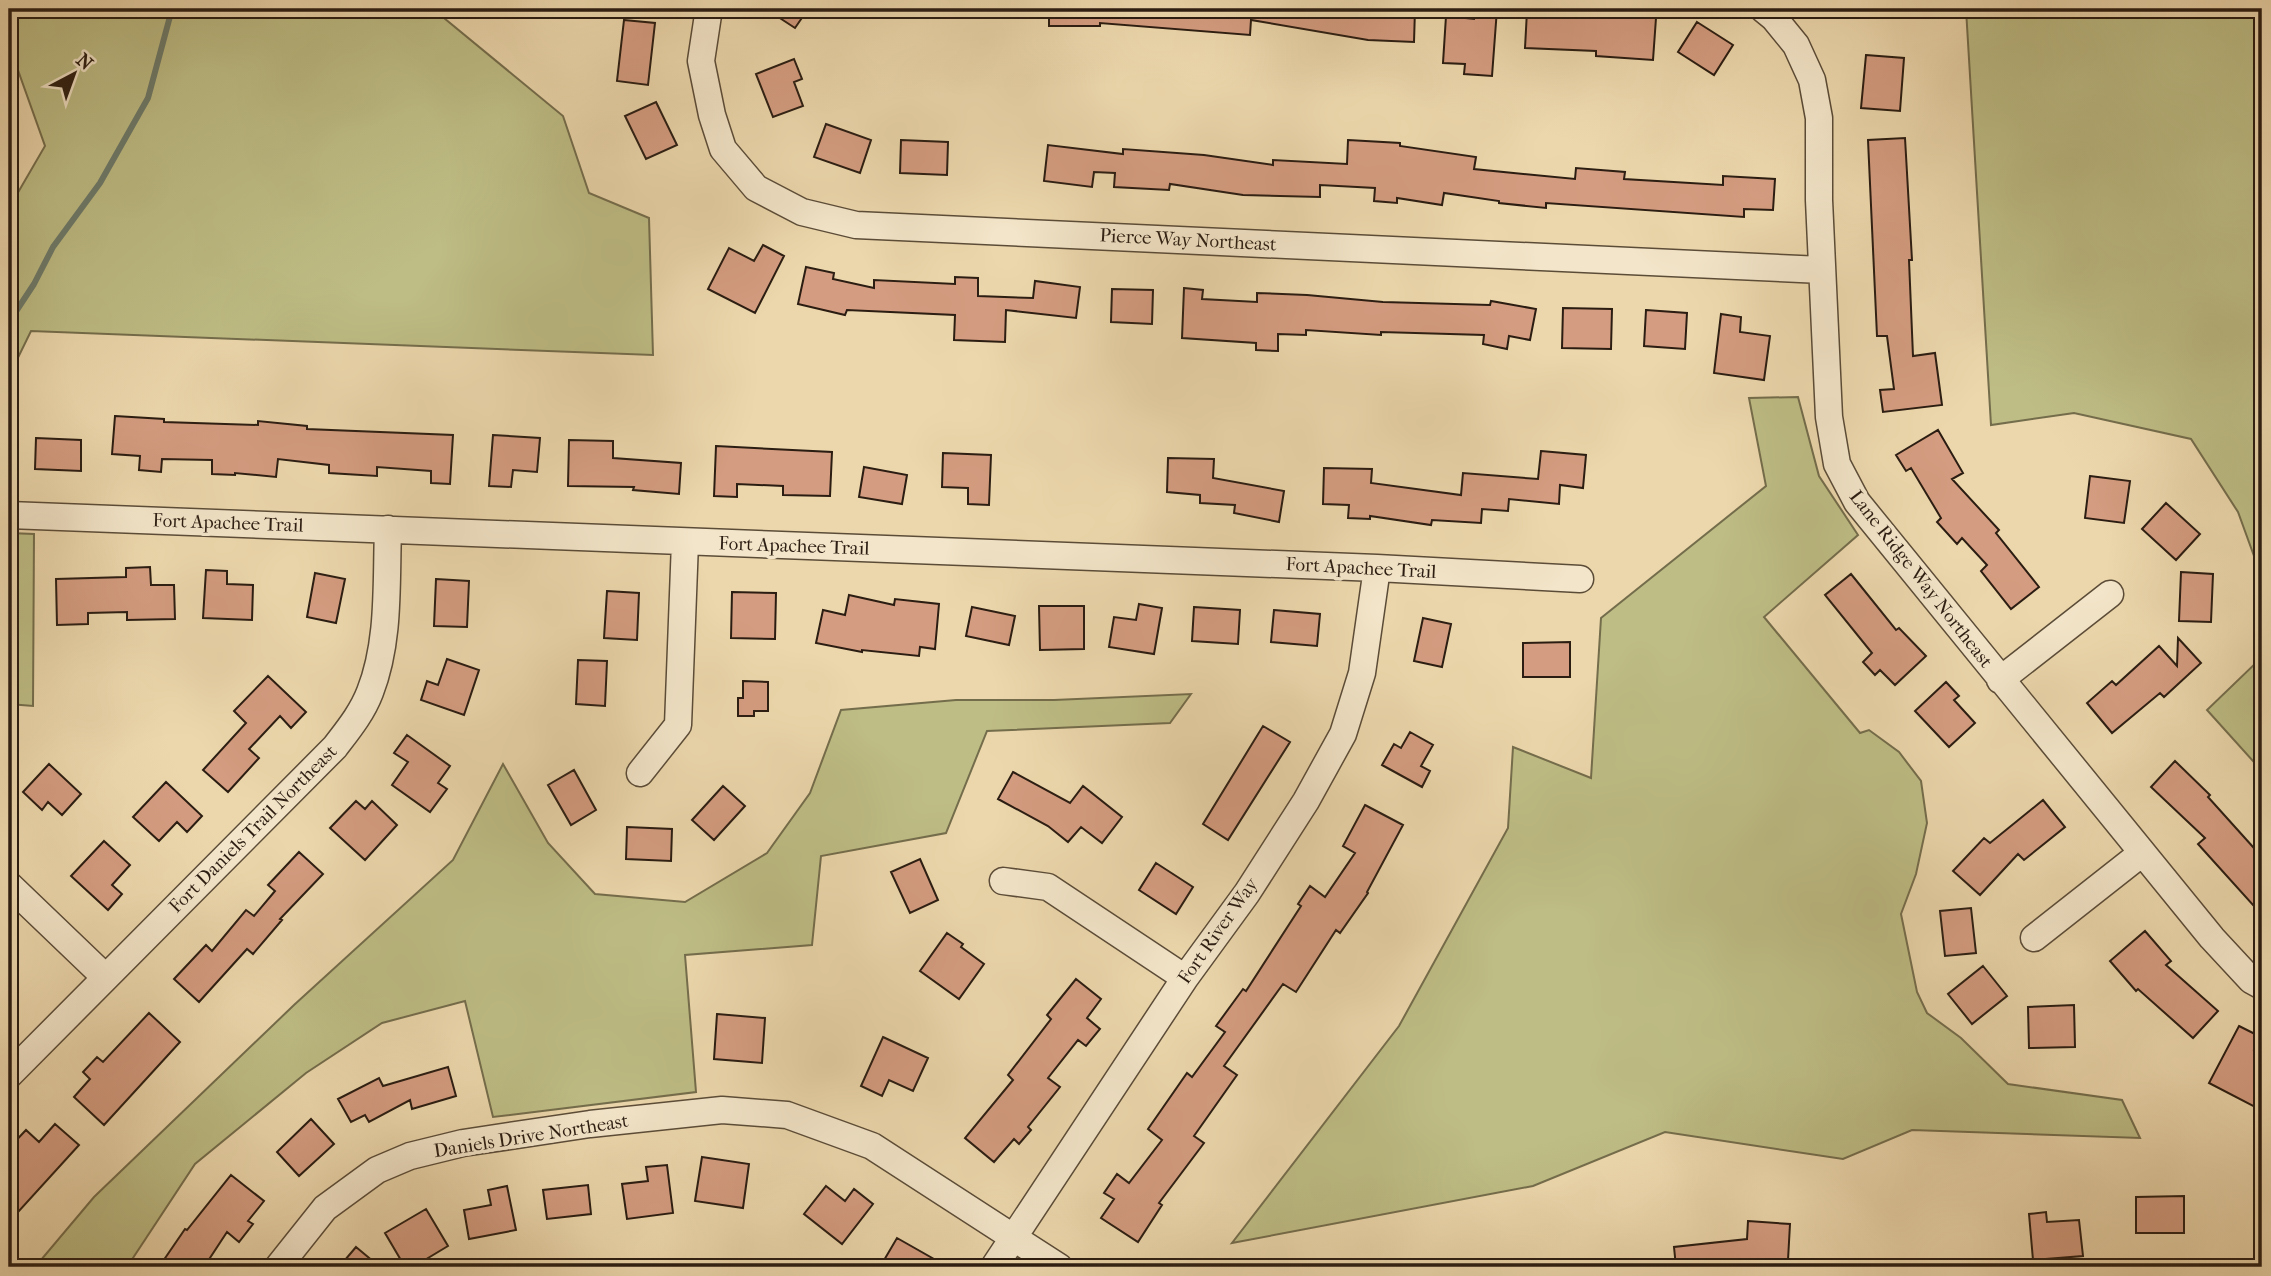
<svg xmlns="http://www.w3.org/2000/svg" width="2271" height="1276" viewBox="0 0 2271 1276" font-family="'IM FELL French Canon',serif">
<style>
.green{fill:#bebd85;stroke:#746d4c;stroke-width:2}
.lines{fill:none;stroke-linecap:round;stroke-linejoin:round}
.stream{stroke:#6d7b6b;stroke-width:6}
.building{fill:#d49c80;stroke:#2b1d12;stroke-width:2}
.minor-casing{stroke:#5b4c38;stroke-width:29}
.minor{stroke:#f3e5c9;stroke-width:26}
.labels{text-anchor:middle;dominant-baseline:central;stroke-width:7;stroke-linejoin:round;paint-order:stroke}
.street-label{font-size:19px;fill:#2b1d12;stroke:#f3e5c9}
</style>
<rect width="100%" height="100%" fill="#ecd7ac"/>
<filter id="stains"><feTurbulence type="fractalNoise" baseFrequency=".00286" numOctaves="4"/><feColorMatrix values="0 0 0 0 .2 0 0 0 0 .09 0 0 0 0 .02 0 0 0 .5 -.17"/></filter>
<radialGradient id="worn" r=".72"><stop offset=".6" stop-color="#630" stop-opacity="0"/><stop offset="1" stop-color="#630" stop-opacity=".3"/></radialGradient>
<path class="green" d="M 9,9 L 433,9 L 563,116 L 589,193 L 649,218 L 653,355 L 31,331 L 9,376 L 9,390 L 9,208 L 45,146 L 9,45 Z
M 1966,9 L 2262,9 L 2262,578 L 2238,512 L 2191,439 L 2074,413 L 1991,425 Z
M 1798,397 L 1819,476 L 1858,535 L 1764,617 L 1860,733 L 1869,730 L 1899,752 L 1921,781 L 1927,823 L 1916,874 L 1901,914 L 1917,992 L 1927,1013 L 1961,1038 L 2008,1084 L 2122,1100 L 2140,1138 L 1912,1130 L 1843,1159 L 1665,1132 L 1533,1186 L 1232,1243 L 1399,1026 L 1508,828 L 1513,747 L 1591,778 L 1601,618 L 1766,486 L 1749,398 Z
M 9,533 L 34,534 L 33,706 L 9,704 Z
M 2262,657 L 2262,771 L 2207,710 Z
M 1191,694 L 1170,723 L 987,731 L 946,833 L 821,856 L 812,945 L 685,955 L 696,1092 L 493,1117 L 465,1001 L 382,1023 L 306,1073 L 195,1164 L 127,1267 L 35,1267 L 94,1197 L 294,1005 L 453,860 L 503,764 L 548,843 L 595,894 L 685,902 L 767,853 L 810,793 L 841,710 L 956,700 L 1054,700 Z"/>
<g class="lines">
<path class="stream" d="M 9,322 L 34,284 L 53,247 L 100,183 L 148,98 L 172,9"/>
</g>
<path class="building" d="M 766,9 L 808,9 L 795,28 Z
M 1049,9 L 1415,9 L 1414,42 L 1368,40 L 1251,20 L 1250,35 L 1100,23 L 1100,26 L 1049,26 Z
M 1475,9 L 1497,9 L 1492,76 L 1464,74 L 1465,64 L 1443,63 L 1446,16 L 1474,19 Z
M 1527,11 L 1656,18 L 1653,60 L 1596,56 L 1596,51 L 1525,48 Z
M 624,20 L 655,23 L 648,85 L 617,81 Z
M 1697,22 L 1733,45 L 1714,75 L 1678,52 Z
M 1866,55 L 1904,58 L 1900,111 L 1861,108 Z
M 794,59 L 802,79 L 794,82 L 803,106 L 773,117 L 756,74 Z
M 656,102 L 677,145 L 646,159 L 625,116 Z
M 826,124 L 871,140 L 860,173 L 814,157 Z
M 1905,138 L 1912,260 L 1909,260 L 1913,356 L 1935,353 L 1942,405 L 1883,412 L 1880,390 L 1894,389 L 1887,336 L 1877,336 L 1868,140 Z
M 901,140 L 948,142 L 947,175 L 900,173 Z
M 1348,140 L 1400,143 L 1400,146 L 1476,157 L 1474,169 L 1575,179 L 1576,168 L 1625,172 L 1624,179 L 1723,185 L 1723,176 L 1775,179 L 1773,210 L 1744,209 L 1744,217 L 1546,203 L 1546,208 L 1499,203 L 1499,201 L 1444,193 L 1442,205 L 1397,198 L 1397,203 L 1374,201 L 1375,188 L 1320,185 L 1320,197 L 1243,195 L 1170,184 L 1169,190 L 1114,187 L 1115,173 L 1094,172 L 1092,187 L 1044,181 L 1048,145 L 1123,154 L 1123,149 L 1204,155 L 1273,165 L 1273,160 L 1347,164 Z
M 763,245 L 784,256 L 755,313 L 708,289 L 729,248 L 754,261 Z
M 806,267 L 834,273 L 833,279 L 874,288 L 874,280 L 955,284 L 955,277 L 978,278 L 978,296 L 1033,298 L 1035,281 L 1080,287 L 1076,318 L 1006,310 L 1005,342 L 954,340 L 955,315 L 847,310 L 845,315 L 798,304 Z
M 1184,288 L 1203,290 L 1202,299 L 1257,302 L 1257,293 L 1307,295 L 1383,302 L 1490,305 L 1491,301 L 1536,309 L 1530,340 L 1509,336 L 1507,349 L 1483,344 L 1484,335 L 1381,332 L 1381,335 L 1306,330 L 1306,335 L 1278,334 L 1278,351 L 1256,350 L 1256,343 L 1182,338 Z
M 1112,289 L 1153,290 L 1152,324 L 1111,322 Z
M 1563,308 L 1612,309 L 1611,349 L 1562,348 Z
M 1646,310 L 1687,313 L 1685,349 L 1644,346 Z
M 1721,314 L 1741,317 L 1740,332 L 1770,336 L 1764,380 L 1714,373 Z
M 115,416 L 164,419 L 164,422 L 258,425 L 258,421 L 307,426 L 307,429 L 453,435 L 450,484 L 431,483 L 431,471 L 377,467 L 377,476 L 329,473 L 329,465 L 278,459 L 276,477 L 235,473 L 235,475 L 212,474 L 212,460 L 162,459 L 161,472 L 139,470 L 140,456 L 112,454 Z
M 1938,430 L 1963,473 L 1952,479 L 1999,530 L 1996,533 L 2039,587 L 2011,609 L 1981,571 L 1987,565 L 1962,538 L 1957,544 L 1937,522 L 1941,518 L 1911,468 L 1906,471 L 1896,455 Z
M 493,435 L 540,438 L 537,472 L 513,470 L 511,487 L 489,486 Z
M 36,438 L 81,440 L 81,471 L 35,469 Z
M 569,440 L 613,441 L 613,458 L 681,463 L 679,494 L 633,490 L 634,487 L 568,486 Z
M 716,446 L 832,452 L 830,496 L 783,495 L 783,486 L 737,484 L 737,497 L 714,496 Z
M 1541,451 L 1586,455 L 1583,488 L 1560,485 L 1559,504 L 1509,499 L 1508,511 L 1482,509 L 1481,523 L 1432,520 L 1431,525 L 1370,516 L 1370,519 L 1348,518 L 1349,505 L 1323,504 L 1324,468 L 1372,469 L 1371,483 L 1461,495 L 1463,473 L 1538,479 Z
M 943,453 L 991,455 L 989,505 L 968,504 L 968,488 L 942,487 Z
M 1168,458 L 1214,459 L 1213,478 L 1284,491 L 1279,522 L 1234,513 L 1235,505 L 1200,503 L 1200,495 L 1167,492 Z
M 864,467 L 907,475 L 902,504 L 859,497 Z
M 2090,476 L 2130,481 L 2124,523 L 2085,518 Z
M 2166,503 L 2200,534 L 2176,560 L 2142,529 Z
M 150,567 L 151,585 L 174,585 L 175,619 L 127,620 L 127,612 L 88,613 L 88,624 L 57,625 L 56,579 L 126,577 L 126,568 Z
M 206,570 L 227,571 L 227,584 L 253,585 L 252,620 L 203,618 Z
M 2181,572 L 2213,574 L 2211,622 L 2179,621 Z
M 315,573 L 345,579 L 336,623 L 307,617 Z
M 1851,574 L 1896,630 L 1899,628 L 1926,656 L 1895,685 L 1880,670 L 1875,675 L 1863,662 L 1872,653 L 1825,595 Z
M 436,579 L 469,581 L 467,627 L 434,626 Z
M 607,591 L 639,593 L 637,640 L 604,638 Z
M 732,592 L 776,593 L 775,639 L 731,638 Z
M 849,595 L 894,605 L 895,599 L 939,604 L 935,649 L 920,647 L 919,656 L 862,650 L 862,652 L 816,643 L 823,610 L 845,615 Z
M 1139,604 L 1162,608 L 1154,654 L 1109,647 L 1114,617 L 1136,620 Z
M 1039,606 L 1084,606 L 1084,649 L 1040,650 Z
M 972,607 L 1015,616 L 1009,645 L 966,636 Z
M 1194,607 L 1240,610 L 1238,644 L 1192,641 Z
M 1274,610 L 1320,614 L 1317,646 L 1271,642 Z
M 1423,618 L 1451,624 L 1442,667 L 1414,661 Z
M 2178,638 L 2201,663 L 2164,697 L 2160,693 L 2112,733 L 2087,703 L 2112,681 L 2116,685 L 2159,646 L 2177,666 Z
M 1570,642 L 1570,677 L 1523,677 L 1523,643 Z
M 447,659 L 479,670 L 464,715 L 421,700 L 427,681 L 438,685 Z
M 578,660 L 607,661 L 605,706 L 576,704 Z
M 268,676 L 306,712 L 291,728 L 280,716 L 249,749 L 259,758 L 228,792 L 203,770 L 246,723 L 234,711 Z
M 743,681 L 768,682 L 768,711 L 754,711 L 754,716 L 738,716 L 738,698 L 743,698 Z
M 1946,682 L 1959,696 L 1954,700 L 1975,723 L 1949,747 L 1915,711 Z
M 1263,726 L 1290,742 L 1228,840 L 1203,824 Z
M 1410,732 L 1433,745 L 1421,766 L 1430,771 L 1422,787 L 1382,765 L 1394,744 L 1401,748 Z
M 407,735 L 450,766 L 438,783 L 447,789 L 430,812 L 392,785 L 408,762 L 394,753 Z
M 2175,761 L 2210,795 L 2208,797 L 2262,857 L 2262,915 L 2198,844 L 2205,838 L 2151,787 Z
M 49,764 L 81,794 L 62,815 L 48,802 L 42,810 L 23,792 Z
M 574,770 L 596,810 L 571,825 L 548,785 Z
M 1013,772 L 1070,803 L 1083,786 L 1122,817 L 1102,843 L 1081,827 L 1068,842 L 1048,826 L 998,799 Z
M 166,782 L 202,816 L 187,832 L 177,822 L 159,841 L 133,817 Z
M 723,786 L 745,806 L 714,840 L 692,820 Z
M 2043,800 L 2065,827 L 2024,860 L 2018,854 L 1980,895 L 1953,871 L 1984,838 L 1990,843 Z
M 356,801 L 365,809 L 372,801 L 397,825 L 365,860 L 330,828 Z
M 1365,805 L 1403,825 L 1367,892 L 1368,893 L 1340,933 L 1336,930 L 1296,992 L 1283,984 L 1224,1066 L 1237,1075 L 1194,1136 L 1204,1143 L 1159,1203 L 1162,1205 L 1138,1242 L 1101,1218 L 1114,1199 L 1104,1193 L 1117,1174 L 1129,1183 L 1162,1140 L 1148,1129 L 1187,1073 L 1192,1077 L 1225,1032 L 1216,1026 L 1243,989 L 1246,991 L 1301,906 L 1298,904 L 1310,886 L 1325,897 L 1355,853 L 1343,846 Z
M 627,827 L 672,829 L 671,861 L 626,859 Z
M 104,841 L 130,865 L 112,885 L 122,894 L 108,910 L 71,876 Z
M 299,852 L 323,874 L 280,919 L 282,920 L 253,954 L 247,949 L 199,1002 L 174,979 L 206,945 L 212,951 L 246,910 L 254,916 L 275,891 L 268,885 Z
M 920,859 L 938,900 L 910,913 L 891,872 Z
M 1156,863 L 1193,887 L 1176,914 L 1139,890 Z
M 1971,908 L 1976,953 L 1945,956 L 1940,911 Z
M 2145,931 L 2171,961 L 2166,965 L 2218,1011 L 2193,1038 L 2138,989 L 2136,991 L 2110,961 Z
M 947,933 L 963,944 L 961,947 L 984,964 L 959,999 L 920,971 Z
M 1983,966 L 2007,996 L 1972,1024 L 1948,994 Z
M 1076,979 L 1101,999 L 1087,1018 L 1100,1029 L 1086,1046 L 1078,1040 L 1048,1078 L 1060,1087 L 1028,1127 L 1031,1130 L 1019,1144 L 1014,1139 L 994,1162 L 965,1138 L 1013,1080 L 1008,1075 L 1051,1019 L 1047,1015 Z
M 2074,1005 L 2075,1047 L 2029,1048 L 2028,1007 Z
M 149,1013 L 180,1042 L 104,1125 L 74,1097 L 90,1079 L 83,1072 L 97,1057 L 103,1062 Z
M 717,1014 L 765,1018 L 762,1063 L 714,1059 Z
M 2239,1026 L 2261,1037 L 2254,1050 L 2262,1055 L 2262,1097 L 2257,1108 L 2209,1083 Z
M 883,1037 L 928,1058 L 913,1091 L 889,1080 L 882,1096 L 861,1086 Z
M 448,1067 L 456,1096 L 412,1109 L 410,1100 L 369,1122 L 365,1115 L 351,1122 L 338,1099 L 379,1078 L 383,1086 Z
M 311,1119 L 334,1144 L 299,1176 L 277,1152 Z
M 55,1124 L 79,1145 L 9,1222 L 9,1148 L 26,1130 L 39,1142 Z
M 702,1157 L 749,1164 L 743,1208 L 695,1201 Z
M 667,1165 L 673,1213 L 627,1219 L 622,1184 L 648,1181 L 646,1167 Z
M 231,1175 L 264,1201 L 248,1221 L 253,1224 L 239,1242 L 227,1232 L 204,1267 L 159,1267 L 185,1229 L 187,1230 Z
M 588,1185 L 591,1214 L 547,1219 L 543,1190 Z
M 507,1186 L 516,1230 L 469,1239 L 464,1210 L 491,1205 L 488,1190 Z
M 826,1186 L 845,1201 L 854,1189 L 873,1204 L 842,1244 L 804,1214 Z
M 2184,1196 L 2184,1233 L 2136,1233 L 2136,1197 Z
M 426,1209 L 448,1246 L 413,1267 L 405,1267 L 385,1233 Z
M 2046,1212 L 2047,1222 L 2079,1220 L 2083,1256 L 2033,1260 L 2029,1214 Z
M 1748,1221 L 1790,1224 L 1788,1260 L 1767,1259 L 1766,1267 L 1676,1267 L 1674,1247 L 1747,1239 Z
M 897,1238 L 948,1267 L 880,1267 Z
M 356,1247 L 380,1267 L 339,1267 Z"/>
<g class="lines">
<g class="minor-casing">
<path id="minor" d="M 711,9 L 708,15 L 701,61 L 712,115 L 723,149 L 756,188 L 802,212 L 856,225 L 1822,270
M 1763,9 L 1774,18 L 1796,45 L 1812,80 L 1819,118 L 1819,200 L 1829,417 L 1837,464 L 1857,502 L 2212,938 L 2251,980 L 2262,986
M 9,515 L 1377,568 L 1580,579
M 2000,680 L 2110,594
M 640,773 L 678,725 L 685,542
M 1003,881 L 1048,887 L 1185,978
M 9,885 L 105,977
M 2034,938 L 2142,853
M 9,1075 L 335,747 C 348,730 362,713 370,692 C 390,641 386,583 388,529
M 278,1267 L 325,1208 L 377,1170 L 410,1156 L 463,1143 L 590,1124 L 722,1110 L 787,1115 L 872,1146 L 1059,1267
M 994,1267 L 1185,978 L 1247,893 L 1306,801 L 1343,734 L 1362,673 L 1377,568"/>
</g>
<use href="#minor" class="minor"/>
</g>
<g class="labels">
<g class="street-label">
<text transform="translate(1188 240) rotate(3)">Pierce Way Northeast</text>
<text transform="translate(228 523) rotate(2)">Fort Apachee Trail</text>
<text transform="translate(794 546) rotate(2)">Fort Apachee Trail</text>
<text transform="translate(1361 568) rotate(3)">Fort Apachee Trail</text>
<text transform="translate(1921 579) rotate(52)">Lane Ridge Way Northeast</text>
<text transform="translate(253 829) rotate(-45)">Fort Daniels Trail Northeast</text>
<text transform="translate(1218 931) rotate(-55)">Fort River Way</text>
<text transform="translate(531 1136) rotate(-9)">Daniels Drive Northeast</text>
</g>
</g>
<rect width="2271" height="1276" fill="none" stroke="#ecd7ac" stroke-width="35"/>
<rect x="10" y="10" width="2250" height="1255" fill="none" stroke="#2b1d12" stroke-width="3.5"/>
<rect x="18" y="18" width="2236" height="1241" fill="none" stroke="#2b1d12" stroke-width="2"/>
<g transform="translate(74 74) rotate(41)" stroke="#f3e5c9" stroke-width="5" paint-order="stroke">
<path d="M0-5L12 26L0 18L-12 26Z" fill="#2b1d12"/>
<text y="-10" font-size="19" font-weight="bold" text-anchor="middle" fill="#2b1d12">N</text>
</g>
<rect width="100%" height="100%" filter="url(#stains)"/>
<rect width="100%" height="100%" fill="url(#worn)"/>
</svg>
